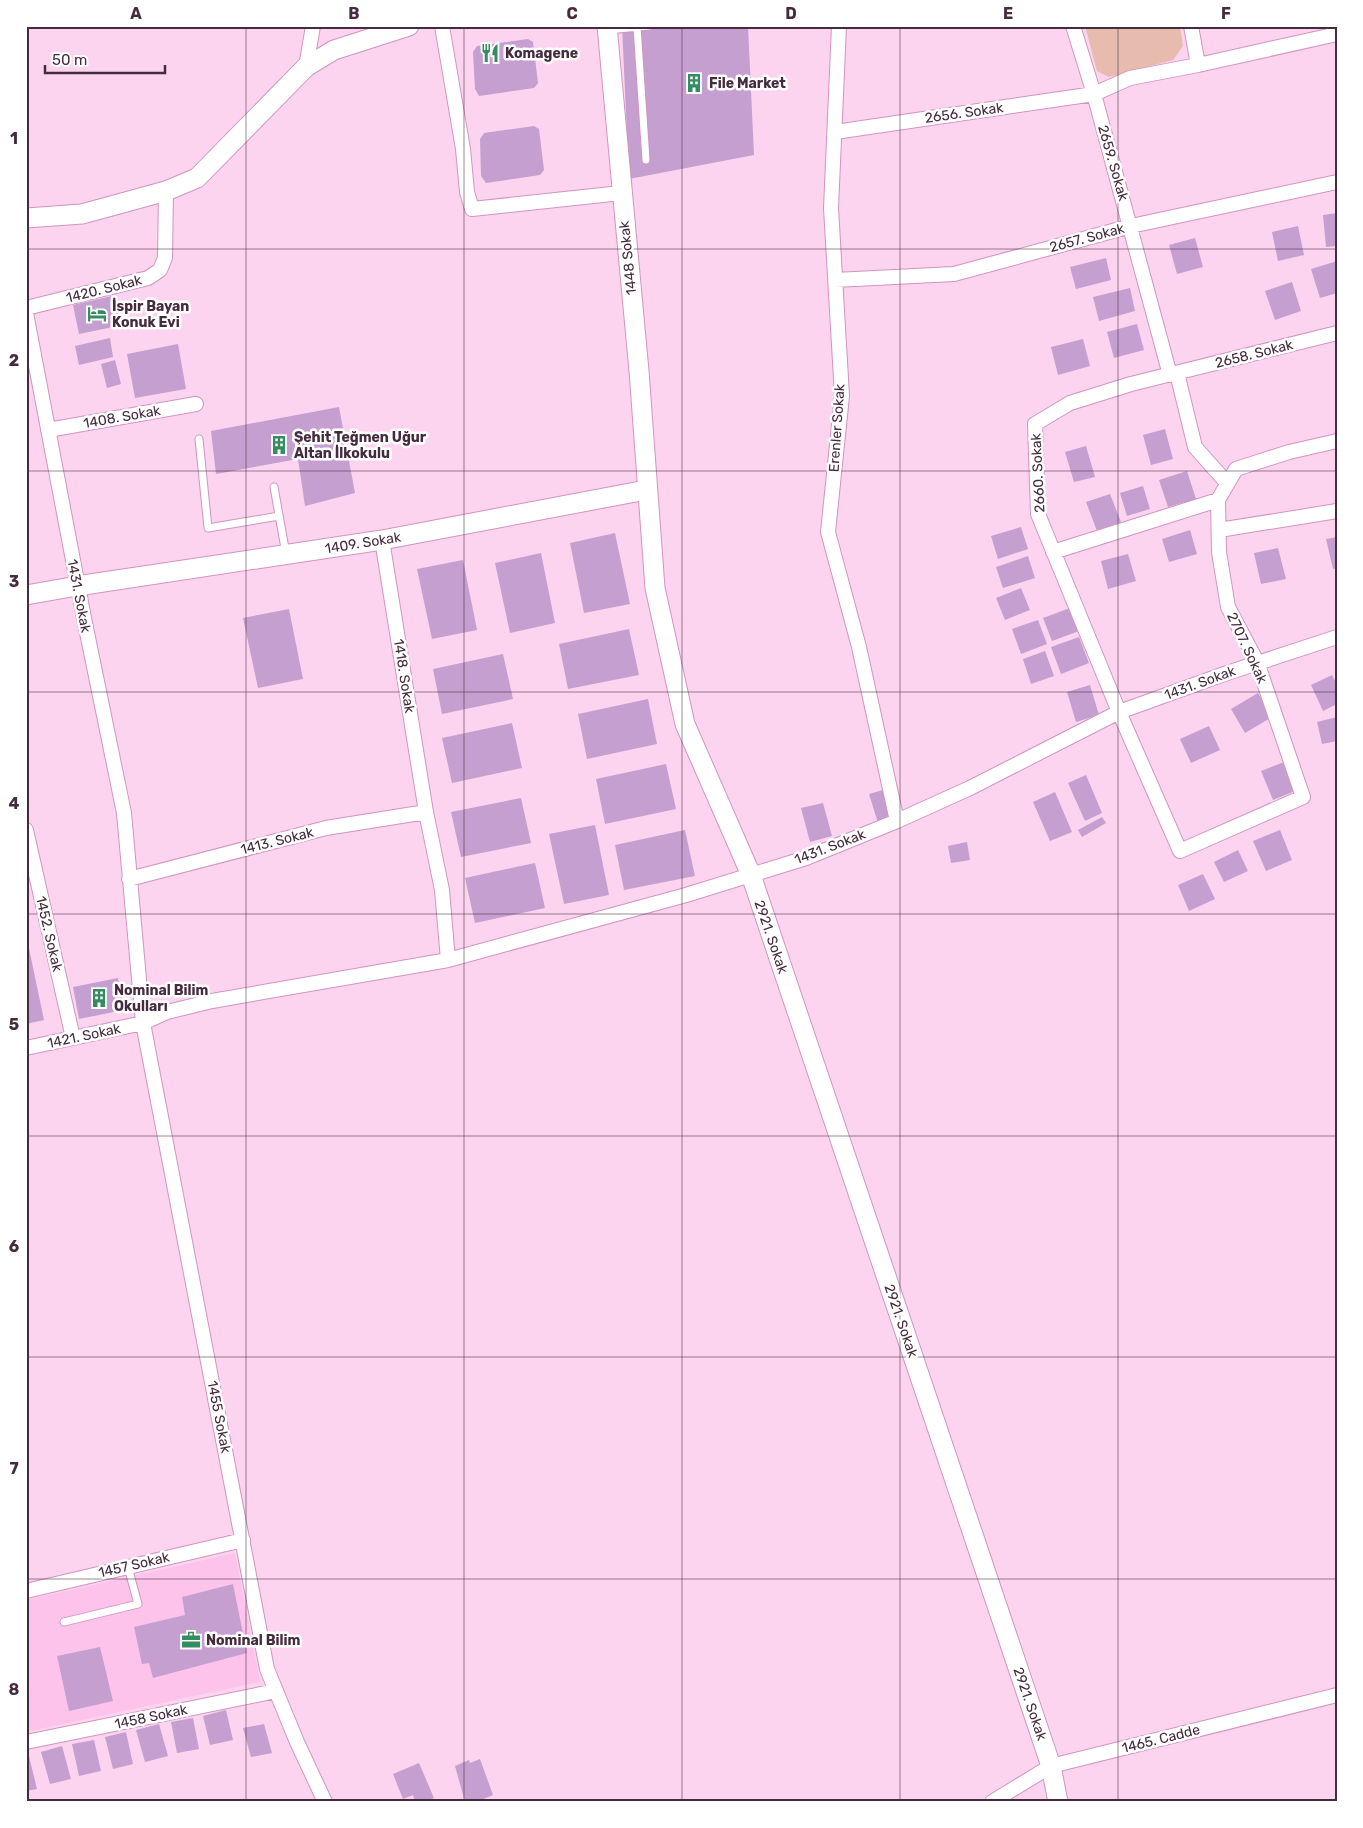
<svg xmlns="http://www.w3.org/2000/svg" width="1363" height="1828" viewBox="0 0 1363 1828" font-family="Rubik,sans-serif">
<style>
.built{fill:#fdc3eb}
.green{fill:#e7bbad}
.building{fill:#c59fd0}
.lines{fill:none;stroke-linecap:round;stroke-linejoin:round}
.lane-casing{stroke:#d294c0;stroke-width:9}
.street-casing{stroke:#d294c0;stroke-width:16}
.secondary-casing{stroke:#d294c0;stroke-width:21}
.lane{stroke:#fff;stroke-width:7}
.street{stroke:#fff;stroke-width:14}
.secondary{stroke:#fff;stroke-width:19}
.grid{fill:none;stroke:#442b3d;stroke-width:1;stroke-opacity:0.55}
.labels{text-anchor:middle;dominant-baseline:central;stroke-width:5;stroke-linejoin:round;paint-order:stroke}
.poi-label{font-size:14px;font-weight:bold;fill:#442b3d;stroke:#fff;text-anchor:start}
.street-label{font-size:14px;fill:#442b3d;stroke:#fff}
.neatline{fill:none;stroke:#442b3d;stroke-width:2}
.grid-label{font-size:16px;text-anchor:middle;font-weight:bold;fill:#442b3d}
</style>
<rect width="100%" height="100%" fill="#fcd4ef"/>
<path class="built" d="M 235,1553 L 260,1682 L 26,1732 L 26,1600 Z"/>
<path class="green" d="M 1085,26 L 1180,26 L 1183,46 L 1173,60 L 1109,77 L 1097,71 Z"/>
<path class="building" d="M 622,26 L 748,26 L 754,155 L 629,179 Z
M 528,39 L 533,42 L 538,83 L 534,88 L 479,96 L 475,89 L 473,52 L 477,46 Z
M 534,126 L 539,129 L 544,170 L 540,175 L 486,183 L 481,176 L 480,139 L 484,133 Z
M 1337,213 L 1337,246 L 1326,247 L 1323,215 Z
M 1298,226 L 1304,255 L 1278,261 L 1272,232 Z
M 1195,238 L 1203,267 L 1177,274 L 1169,245 Z
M 1106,258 L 1111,280 L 1076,289 L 1070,267 Z
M 1337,261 L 1337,293 L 1320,298 L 1311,269 Z
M 1292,282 L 1301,311 L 1275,320 L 1265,291 Z
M 1130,288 L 1135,311 L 1099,321 L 1093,297 Z
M 116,295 L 123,325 L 79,334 L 73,305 Z
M 1137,324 L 1144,350 L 1114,358 L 1107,332 Z
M 110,338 L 113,357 L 79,365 L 75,346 Z
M 1083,339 L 1090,366 L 1058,375 L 1051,347 Z
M 178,344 L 186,389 L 135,398 L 127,354 Z
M 115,360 L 121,384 L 107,388 L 101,364 Z
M 339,407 L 355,493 L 305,506 L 298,459 L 216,474 L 211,431 Z
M 1165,429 L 1173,459 L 1151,465 L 1143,435 Z
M 1086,446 L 1095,477 L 1074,482 L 1065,452 Z
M 1187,471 L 1196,499 L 1168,507 L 1159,480 Z
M 1143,486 L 1150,509 L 1127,516 L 1120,493 Z
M 1110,494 L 1121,522 L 1097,531 L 1086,502 Z
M 1021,527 L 1028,549 L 998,559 L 991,536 Z
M 1190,530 L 1197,554 L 1169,562 L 1162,539 Z
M 615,533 L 630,604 L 584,613 L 570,543 Z
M 1337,537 L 1337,568 L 1333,569 L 1326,539 Z
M 1278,548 L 1286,579 L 1261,584 L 1254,553 Z
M 541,553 L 555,623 L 510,633 L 495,563 Z
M 1128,554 L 1136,581 L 1108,589 L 1101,561 Z
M 1028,556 L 1035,578 L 1003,588 L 996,567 Z
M 463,560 L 477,630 L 432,639 L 417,569 Z
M 1021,588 L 1030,610 L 1005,620 L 996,598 Z
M 1070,608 L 1079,631 L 1052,641 L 1043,618 Z
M 289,609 L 303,679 L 258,688 L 243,618 Z
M 1038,620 L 1047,644 L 1021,654 L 1012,629 Z
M 629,629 L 639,675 L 568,689 L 559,644 Z
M 1079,637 L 1089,663 L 1061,674 L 1051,647 Z
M 1045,651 L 1054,676 L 1031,684 L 1023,659 Z
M 503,654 L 513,699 L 442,714 L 433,669 Z
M 1332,675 L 1337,685 L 1337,704 L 1323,711 L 1311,685 Z
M 1090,685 L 1099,715 L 1076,722 L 1067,692 Z
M 1258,693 L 1272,717 L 1245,733 L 1231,709 Z
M 648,699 L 657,744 L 587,759 L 578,714 Z
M 1337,717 L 1337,741 L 1322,744 L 1317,722 Z
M 512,723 L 522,768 L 452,783 L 442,738 Z
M 1209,726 L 1220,750 L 1191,763 L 1180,739 Z
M 1284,762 L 1295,791 L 1273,800 L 1261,771 Z
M 666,764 L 676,809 L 605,824 L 596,779 Z
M 1086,775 L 1102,813 L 1085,821 L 1068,783 Z
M 893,787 L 902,815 L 878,823 L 869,794 Z
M 1055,792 L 1072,832 L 1050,841 L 1033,802 Z
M 521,798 L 531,843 L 461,857 L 451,812 Z
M 823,803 L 832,836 L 810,842 L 801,808 Z
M 1102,817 L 1106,823 L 1082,837 L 1078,830 Z
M 595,825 L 609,895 L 564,904 L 549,834 Z
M 685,830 L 695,876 L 624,890 L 615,845 Z
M 1280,830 L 1292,860 L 1266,871 L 1253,841 Z
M 967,842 L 970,860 L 951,863 L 948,846 Z
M 1238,850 L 1248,871 L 1224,882 L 1214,862 Z
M 535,863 L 545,908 L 475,923 L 465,878 Z
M 1203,874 L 1215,899 L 1189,911 L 1178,885 Z
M 26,934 L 44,1020 L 26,1024 Z
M 118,978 L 124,1010 L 79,1019 L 73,987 Z
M 233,1584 L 247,1653 L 153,1678 L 149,1663 L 142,1664 L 134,1627 L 185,1615 L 182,1597 Z
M 100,1647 L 113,1701 L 69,1711 L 57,1656 Z
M 226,1710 L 233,1740 L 210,1745 L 203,1716 Z
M 193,1718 L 199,1749 L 177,1753 L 171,1722 Z
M 159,1724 L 168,1756 L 145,1762 L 136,1730 Z
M 264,1724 L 272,1753 L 251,1757 L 243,1728 Z
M 126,1732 L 133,1764 L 113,1769 L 105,1737 Z
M 94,1740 L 101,1771 L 79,1776 L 72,1744 Z
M 62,1746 L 71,1779 L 50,1784 L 41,1752 Z
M 29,1756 L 37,1789 L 26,1791 L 26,1757 Z
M 480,1759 L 493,1795 L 476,1802 L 465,1802 L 455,1766 L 469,1760 L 470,1763 Z
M 419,1763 L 434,1798 L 424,1802 L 415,1802 L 413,1795 L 403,1799 L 393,1774 Z"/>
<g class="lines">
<g class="lane-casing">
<path id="lane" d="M 637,27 L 646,160
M 608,30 L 649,26
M 199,439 L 208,528 L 279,516
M 274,487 L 286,554
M 64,1622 L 138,1604 L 128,1567"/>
</g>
<g class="street-casing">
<path id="street" d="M 442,26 L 463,149 L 467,192 L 472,209 L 621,193
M 839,26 L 831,208 L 842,396 L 828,532 L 859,647 L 897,821
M 1198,65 L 1337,34
M 306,67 L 313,26
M 835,132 L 1094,94 L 1073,26
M 835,280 L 954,274 L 1131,226 L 1337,182
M 26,308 L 148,278 L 160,270 L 165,258 L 166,191
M 26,313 L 84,618 L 124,813 L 143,1023 L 267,1669 L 297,1742 L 325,1802
M 1337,333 L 1131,384 L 1070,403 L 1035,424 L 1038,514 L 1119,712 L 1180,851 L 1303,797 L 1257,662 L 1228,607 L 1219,552 L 1218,500 L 1236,469 L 1289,452 L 1337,441
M 1177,373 L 1195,447 L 1227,483
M 1170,375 L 1094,94 L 1130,78 L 1198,65 L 1191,26
M 48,430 L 196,404
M 1219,530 L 1337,511
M 382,540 L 426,812 L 442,890 L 448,960 L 686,895 L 806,858 L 897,821 L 970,788 L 1119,712 L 1227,673 L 1337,637
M 1053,552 L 1218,500
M 26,830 L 73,1038
M 129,879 L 326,828 L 426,812
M 26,1048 L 143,1023 L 167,1012 L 212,1001 L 448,960
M 26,1591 L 243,1540
M 26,1742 L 276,1691
M 992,1802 L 1051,1766 L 1337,1695"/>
</g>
<g class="secondary-casing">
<path id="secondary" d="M 607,26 L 639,371 L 655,588 L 685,724 L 751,875 L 1051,1766 L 1058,1802
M 26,218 L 82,214 L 166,191 L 197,178 L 306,67 L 334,50 L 409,26
M 26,595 L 77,586 L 382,540 L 646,490"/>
</g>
<use href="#lane" class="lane"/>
<use href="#street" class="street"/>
<use href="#secondary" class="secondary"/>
</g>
<path class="grid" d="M 246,26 L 246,1802M 464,26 L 464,1802M 682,26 L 682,1802M 900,26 L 900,1802M 1118,26 L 1118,1802M 26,249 L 1337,249M 26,471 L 1337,471M 26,692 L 1337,692M 26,914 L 1337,914M 26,1136 L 1337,1136M 26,1357 L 1337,1357M 26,1579 L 1337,1579"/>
<defs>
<g id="restaurant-bare" transform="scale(1.5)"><path d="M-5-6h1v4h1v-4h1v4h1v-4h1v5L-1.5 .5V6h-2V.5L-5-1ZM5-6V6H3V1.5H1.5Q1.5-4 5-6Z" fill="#358c61" stroke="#fff" stroke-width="2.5" paint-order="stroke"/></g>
<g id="building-bare" transform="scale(1.5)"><path d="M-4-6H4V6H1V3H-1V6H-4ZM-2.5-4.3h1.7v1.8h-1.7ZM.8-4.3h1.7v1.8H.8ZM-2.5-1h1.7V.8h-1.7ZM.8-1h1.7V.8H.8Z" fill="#358c61" stroke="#fff" stroke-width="2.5" paint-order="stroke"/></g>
<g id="hotel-bare" transform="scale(1.5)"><path d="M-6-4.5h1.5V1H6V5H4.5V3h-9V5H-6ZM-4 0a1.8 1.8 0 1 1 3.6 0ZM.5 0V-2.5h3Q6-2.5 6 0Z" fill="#358c61" stroke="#fff" stroke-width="2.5" paint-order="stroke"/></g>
<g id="office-bare" transform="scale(1.5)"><path d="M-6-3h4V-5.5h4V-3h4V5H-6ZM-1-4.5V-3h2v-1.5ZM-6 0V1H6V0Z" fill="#358c61" stroke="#fff" stroke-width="2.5" paint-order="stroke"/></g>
</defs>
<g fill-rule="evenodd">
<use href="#restaurant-bare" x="490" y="53"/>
<use href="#building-bare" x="694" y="83"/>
<use href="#hotel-bare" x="97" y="314"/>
<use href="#building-bare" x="279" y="445"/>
<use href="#building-bare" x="99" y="998"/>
<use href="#office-bare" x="191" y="1640"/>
</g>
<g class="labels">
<g class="poi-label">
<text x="505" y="53">Komagene</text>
<text x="709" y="83">File Market</text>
<text x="112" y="306">İspir Bayan<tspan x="112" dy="16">Konuk Evi</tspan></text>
<text x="294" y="437">Şehit Teğmen Uğur<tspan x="294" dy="16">Altan İlkokulu</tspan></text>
<text x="114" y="990">Nominal Bilim<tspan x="114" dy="16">Okulları</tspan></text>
<text x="206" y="1640">Nominal Bilim</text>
</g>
<g class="street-label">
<text transform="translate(964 113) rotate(-8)">2656. Sokak</text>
<text transform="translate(1113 163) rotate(74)">2659. Sokak</text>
<text transform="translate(1087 238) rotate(-15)">2657. Sokak</text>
<text transform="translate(628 258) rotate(-96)">1448 Sokak</text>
<text transform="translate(104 289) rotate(-14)">1420. Sokak</text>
<text transform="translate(1254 354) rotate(-14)">2658. Sokak</text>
<text transform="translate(122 417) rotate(-10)">1408. Sokak</text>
<text transform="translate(837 428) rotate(-86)">Erenler Sokak</text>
<text transform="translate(1038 473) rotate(-93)">2660. Sokak</text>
<text transform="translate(363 543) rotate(-9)">1409. Sokak</text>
<text transform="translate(79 596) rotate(79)">1431. Sokak</text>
<text transform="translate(1247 648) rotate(65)">2707. Sokak</text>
<text transform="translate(404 676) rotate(81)">1418. Sokak</text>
<text transform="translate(1200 683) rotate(-20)">1431. Sokak</text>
<text transform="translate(277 841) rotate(-14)">1413. Sokak</text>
<text transform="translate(830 847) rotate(-21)">1431. Sokak</text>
<text transform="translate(49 934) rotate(77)">1452. Sokak</text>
<text transform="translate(771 937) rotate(71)">2921. Sokak</text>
<text transform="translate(84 1036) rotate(-12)">1421. Sokak</text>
<text transform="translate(901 1321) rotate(71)">2921. Sokak</text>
<text transform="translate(219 1417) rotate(79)">1455 Sokak</text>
<text transform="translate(134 1565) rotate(-13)">1457 Sokak</text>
<text transform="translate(1030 1704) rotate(71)">2921. Sokak</text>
<text transform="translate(151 1717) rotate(-12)">1458 Sokak</text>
<text transform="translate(1161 1739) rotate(-14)">1465. Cadde</text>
</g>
</g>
<rect width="1363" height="1828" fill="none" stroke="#ffffff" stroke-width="55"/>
<path d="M45 65v8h120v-8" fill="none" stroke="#442b3d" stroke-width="2.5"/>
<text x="52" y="65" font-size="15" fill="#442b3d" stroke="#ffffff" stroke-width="4" paint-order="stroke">50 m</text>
<rect x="28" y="28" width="1308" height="1772" class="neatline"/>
<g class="grid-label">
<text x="136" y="19">A</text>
<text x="354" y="19">B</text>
<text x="572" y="19">C</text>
<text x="791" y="19">D</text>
<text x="1008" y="19">E</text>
<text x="1226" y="19">F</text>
<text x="14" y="144">1</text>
<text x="14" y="366">2</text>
<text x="14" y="587">3</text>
<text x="14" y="809">4</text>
<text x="14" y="1030">5</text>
<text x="14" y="1252">6</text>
<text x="14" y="1474">7</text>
<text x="14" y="1695">8</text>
</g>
</svg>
